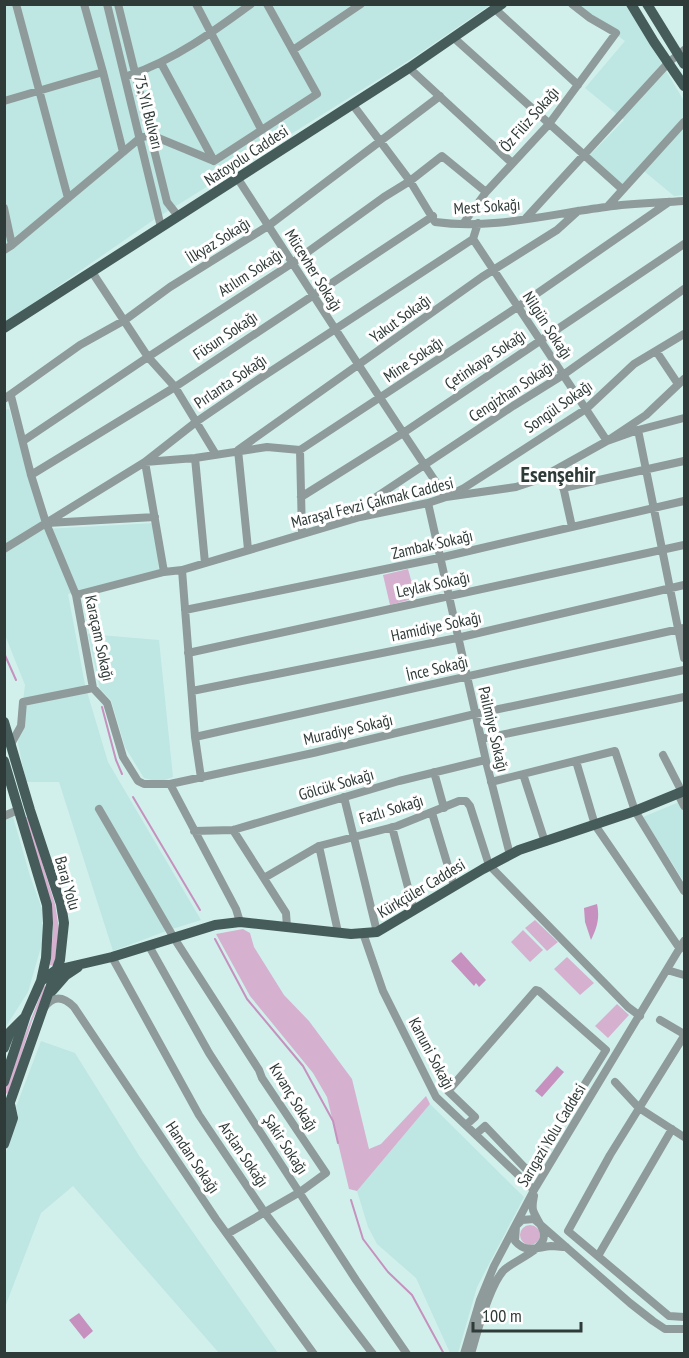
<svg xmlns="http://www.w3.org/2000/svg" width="689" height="1358" viewBox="0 0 689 1358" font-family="'PT Sans Narrow',sans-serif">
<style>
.built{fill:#bee6e3}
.green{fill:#d5b1cf}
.water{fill:#c691be}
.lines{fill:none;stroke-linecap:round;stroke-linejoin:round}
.stream{stroke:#c691be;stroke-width:2}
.minor{stroke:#8f9b9a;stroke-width:8}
.major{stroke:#465c5a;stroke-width:10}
.labels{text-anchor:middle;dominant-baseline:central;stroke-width:6;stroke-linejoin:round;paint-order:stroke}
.street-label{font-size:16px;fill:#2f3b39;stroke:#fff}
.district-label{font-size:22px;font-weight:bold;fill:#2f3b39;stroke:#fff}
</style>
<rect width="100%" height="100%" fill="#d1f0ec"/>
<path class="built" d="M 5,5 L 490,5 L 411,59 L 152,221 L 5,323 Z
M 576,5 L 627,5 L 684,101 L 684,195 L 674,196 L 639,167 L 622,185 L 589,156 L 624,120 L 585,88 L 625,41 Z
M 9,409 L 44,529 L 155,523 L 159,571 L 68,594 L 85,685 L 108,762 L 201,920 L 169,930 L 113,951 L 59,782 L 26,782 L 18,743 L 25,685 L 5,635 L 4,410 Z
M 88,634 L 159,640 L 173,777 L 160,782 L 144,778 L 125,747 L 111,700 L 100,689 Z
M 684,800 L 684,882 L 643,817 Z
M 11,810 L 30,876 L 42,909 L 43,940 L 28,992 L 5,1028 L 4,812 Z
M 41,1041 L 75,1053 L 140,1157 L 278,1353 L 219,1353 L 73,1186 L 41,1213 L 5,1307 L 5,1155 L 18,1115 L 16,1107 Z
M 430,1104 L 524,1197 L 477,1287 L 458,1353 L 450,1353 L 416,1278 L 377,1244 L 368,1227 L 357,1191 Z"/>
<path class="green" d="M 408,569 L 416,598 L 390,605 L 383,575 Z
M 24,817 L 28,817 L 55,904 L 59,929 L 54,966 L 50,965 L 53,931 L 50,905 Z
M 535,920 L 558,942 L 547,951 L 525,928 Z
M 243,929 L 250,933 L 254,947 L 284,995 L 309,1021 L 352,1079 L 369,1149 L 381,1144 L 426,1096 L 430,1104 L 357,1191 L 349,1189 L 327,1097 L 313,1073 L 250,996 L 216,934 Z
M 523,930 L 543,950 L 530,962 L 511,942 Z
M 567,957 L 594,983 L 580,995 L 554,969 Z
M 44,986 L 47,988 L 32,1021 L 9,1094 L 5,1093 L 4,1088 Z
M 617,1004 L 629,1015 L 608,1038 L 595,1026 Z
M520 1235a10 10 0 1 1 20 0a10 10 0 1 1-20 0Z"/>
<path class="water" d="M 597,904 C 600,918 597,928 591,940 L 585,922 L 584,908 Z
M 461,952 L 486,980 L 479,987 L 476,983 L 474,986 L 451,961 Z
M 557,1066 L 564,1072 L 542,1097 L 535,1091 Z
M 79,1313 L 93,1331 L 84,1339 L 69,1320 Z"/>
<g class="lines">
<path class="stream" d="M 4,653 L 16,680
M 102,707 L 116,760 L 122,774
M 133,797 L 200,910
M 215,939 L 247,999 L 303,1066 L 333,1121 L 338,1143
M 351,1200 L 363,1239 L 388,1272 L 412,1295 L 444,1354"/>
<path class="minor" d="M 16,4 L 68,198
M 107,4 L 161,227
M 118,4 L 167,202 L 178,216
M 196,4 L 261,129
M 495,9 L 578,85
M 454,38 L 622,189
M 293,50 L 361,4
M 161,63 L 214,161
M 409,68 L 512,163
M 103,72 L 123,152
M 130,75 C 174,60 213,32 251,4
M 4,101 L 103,72 L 84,4
M 353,105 L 410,181 L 435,222 C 492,230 550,214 606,207 C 632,203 658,203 684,201
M 238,179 C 307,285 375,392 446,497 L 464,488 L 586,409 L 634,364 L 684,334
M 608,206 L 684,122
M 4,208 L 12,245 L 4,250
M 526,218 L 669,62 L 684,50
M 478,223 L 473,239 L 607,441 L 638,430 L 684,418
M 463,224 L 486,192 L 549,124 L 616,33 L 590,18 L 572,4
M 12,245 L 140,138 L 151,135 L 214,161 L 317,94 L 267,4
M 92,272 L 148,357 L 175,387 L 215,453
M 656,351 L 678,384
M 11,396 L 31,475 L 46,523 L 76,595 L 93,688 L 107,703 L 123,757 L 138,781 L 144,784 L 170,784 L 313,753 L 475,714 L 684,670
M 4,399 L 80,345 L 125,320 L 170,287 L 268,226 L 440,96
M 638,430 L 684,658
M 23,441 L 148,357 L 291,264 L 384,197 L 410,181 L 442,156 L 486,192
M 300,450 L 302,534
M 195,458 L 205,563
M 559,468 L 572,527
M 31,475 L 175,387 L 433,216
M 563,488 L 684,461
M 301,497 L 403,433 L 684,244
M 428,503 L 487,765 L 510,855
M 360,517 L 358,509 L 513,406 L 563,375 L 684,289
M 47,523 L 155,517
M 4,549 L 145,462 L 196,422 L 253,383 L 473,239
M 248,549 L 238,450 L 482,277 L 557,230 L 578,211
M 182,570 L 195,737 L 201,778
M 164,572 L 145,462 L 195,458 L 267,447 L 300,450 L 519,306 L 669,202
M 76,595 L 164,572 L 182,570 L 360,517 L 428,503 L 446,497 L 516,487 L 537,480 L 607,441 L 646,415 L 684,379
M 185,610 L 439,558 L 684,501
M 188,653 L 684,545
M 192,691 L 457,638 L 684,585
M 195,737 L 684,628
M 481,739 L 684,697
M 11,744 L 21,726 L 23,702 L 93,688
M 663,755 L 682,792
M 576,761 L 595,825 L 680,949
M 434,772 L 444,808
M 523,774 L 545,842
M 491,782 L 615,751 L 635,811 L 684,891
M 170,784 L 236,909 L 240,922
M 678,794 L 684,806
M 344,797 L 377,932
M 99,809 L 174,938 L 259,1070 L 262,1078 L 326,1173 L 300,1192 L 227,1234
M 432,813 L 454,886
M 4,816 L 18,810
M 392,827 L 414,910
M 233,830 L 286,913 L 287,927
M 194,831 L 233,830 L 399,781 L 485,760
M 319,846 L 338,932
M 264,878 L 319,846 L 397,826 L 459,801 L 466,801 L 470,806 L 489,865 L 628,1007 L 640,1016
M 363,933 L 383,991 L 436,1097 L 534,1190
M 149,946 L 209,1053 L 356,1280 L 407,1354
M 112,957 L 199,1115 L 265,1213 L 373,1354
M 667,970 L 684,975
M 44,1008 C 53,995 63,996 74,1007 L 216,1219 L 314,1354
M 660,1020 L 684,1034
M 684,1036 L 610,1155 L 568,1231 L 669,1316 L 684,1317
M 615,1082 L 639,1108 L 684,1137
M 466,1125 L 475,1117 L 448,1091 L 536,990 L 539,991 L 606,1050 L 533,1167 L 526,1169 L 485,1126 L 476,1134
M 566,1247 C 561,1247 555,1246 551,1246 C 537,1247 526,1254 515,1241 L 516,1226 L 522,1220 L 534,1219 L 630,1303 L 653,1321 L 665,1329 L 684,1329
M 598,1256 L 672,1129
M 464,1354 L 480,1300 L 494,1266 L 534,1190 L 684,941
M 471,1354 C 477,1332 489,1287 503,1271 C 513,1261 539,1252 543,1240 C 547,1230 536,1220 533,1210 C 532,1205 533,1201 534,1196"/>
<path class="major" d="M 631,4 L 654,42 L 684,86
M 647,4 L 684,64
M 4,328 L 409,68 L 502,4
M 4,722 L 30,810 L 61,904 L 64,923 L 60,960 L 4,1119
M 4,761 L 47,905 L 48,923 L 46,958 L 41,981 L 26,1015 L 4,1082
M 41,981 L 56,970 L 112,957 L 215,925 L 240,922 L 351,934 L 377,932 L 483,869 L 519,850 L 635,811 L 684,791
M 52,991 L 66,975 L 78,967
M 4,1048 L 10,1032 L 24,1018
M 4,1144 L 13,1118 L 10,1104"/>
</g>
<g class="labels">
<g class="street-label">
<text transform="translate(149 112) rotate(76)">75. Yıl Bulvarı</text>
<text transform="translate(529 119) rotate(-49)">Öz Filiz Sokağı</text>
<text transform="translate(246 155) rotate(-33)">Natoyolu Caddesi</text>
<text transform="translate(487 206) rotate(-4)">Mest Sokağı</text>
<text transform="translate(218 240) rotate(-32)">İlkyaz Sokağı</text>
<text transform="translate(314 270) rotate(58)">Mücevher Sokağı</text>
<text transform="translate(250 272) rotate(-33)">Atılım Sokağı</text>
<text transform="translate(400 318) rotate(-36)">Yakut Sokağı</text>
<text transform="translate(548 325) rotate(57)">Nilgün Sokağı</text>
<text transform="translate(225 335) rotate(-34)">Füsun Sokağı</text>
<text transform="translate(413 359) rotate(-34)">Mine Sokağı</text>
<text transform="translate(485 359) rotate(-34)">Çetinkaya Sokağı</text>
<text transform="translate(230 381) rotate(-34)">Pırlanta Sokağı</text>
<text transform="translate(511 391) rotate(-33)">Cengizhan Sokağı</text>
<text transform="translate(558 406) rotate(-35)">Songül Sokağı</text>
<text transform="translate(372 502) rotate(-14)">Maraşal Fevzi Çakmak Caddesi</text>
<text transform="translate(432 544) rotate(-13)">Zambak Sokağı</text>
<text transform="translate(433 584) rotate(-12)">Leylak Sokağı</text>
<text transform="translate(436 626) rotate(-12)">Hamidiye Sokağı</text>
<text transform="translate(100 638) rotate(78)">Karaçam Sokağı</text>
<text transform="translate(437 668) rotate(-13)">İnce Sokağı</text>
<text transform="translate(348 729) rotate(-13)">Muradiye Sokağı</text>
<text transform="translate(494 729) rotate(77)">Pailmiye Sokağı</text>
<text transform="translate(336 784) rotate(-16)">Gölcük Sokağı</text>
<text transform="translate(391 809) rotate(-17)">Fazlı Sokağı</text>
<text transform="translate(68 883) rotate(74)">Baraj Yolu</text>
<text transform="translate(421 888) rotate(-31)">Kürkçüler Caddesi</text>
<text transform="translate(432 1053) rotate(62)">Kanuni Sokağı</text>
<text transform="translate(294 1097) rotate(58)">Kıvanç Sokağı</text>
<text transform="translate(551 1135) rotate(-59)">Sarıgazi Yolu Caddesi</text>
<text transform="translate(286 1144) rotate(57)">Şakir Sokağı</text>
<text transform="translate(244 1154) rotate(56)">Arslan Sokağı</text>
<text transform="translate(193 1157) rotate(56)">Handan Sokağı</text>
</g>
<g class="district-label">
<text x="558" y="474">Esenşehir</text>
</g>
</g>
<rect width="689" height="1358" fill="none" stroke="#2f3b39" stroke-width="12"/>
<path d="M473 1322v9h108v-9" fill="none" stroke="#2f3b39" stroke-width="3"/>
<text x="482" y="1322" font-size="18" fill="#2f3b39" stroke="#ffffff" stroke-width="4.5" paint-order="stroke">100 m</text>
</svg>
